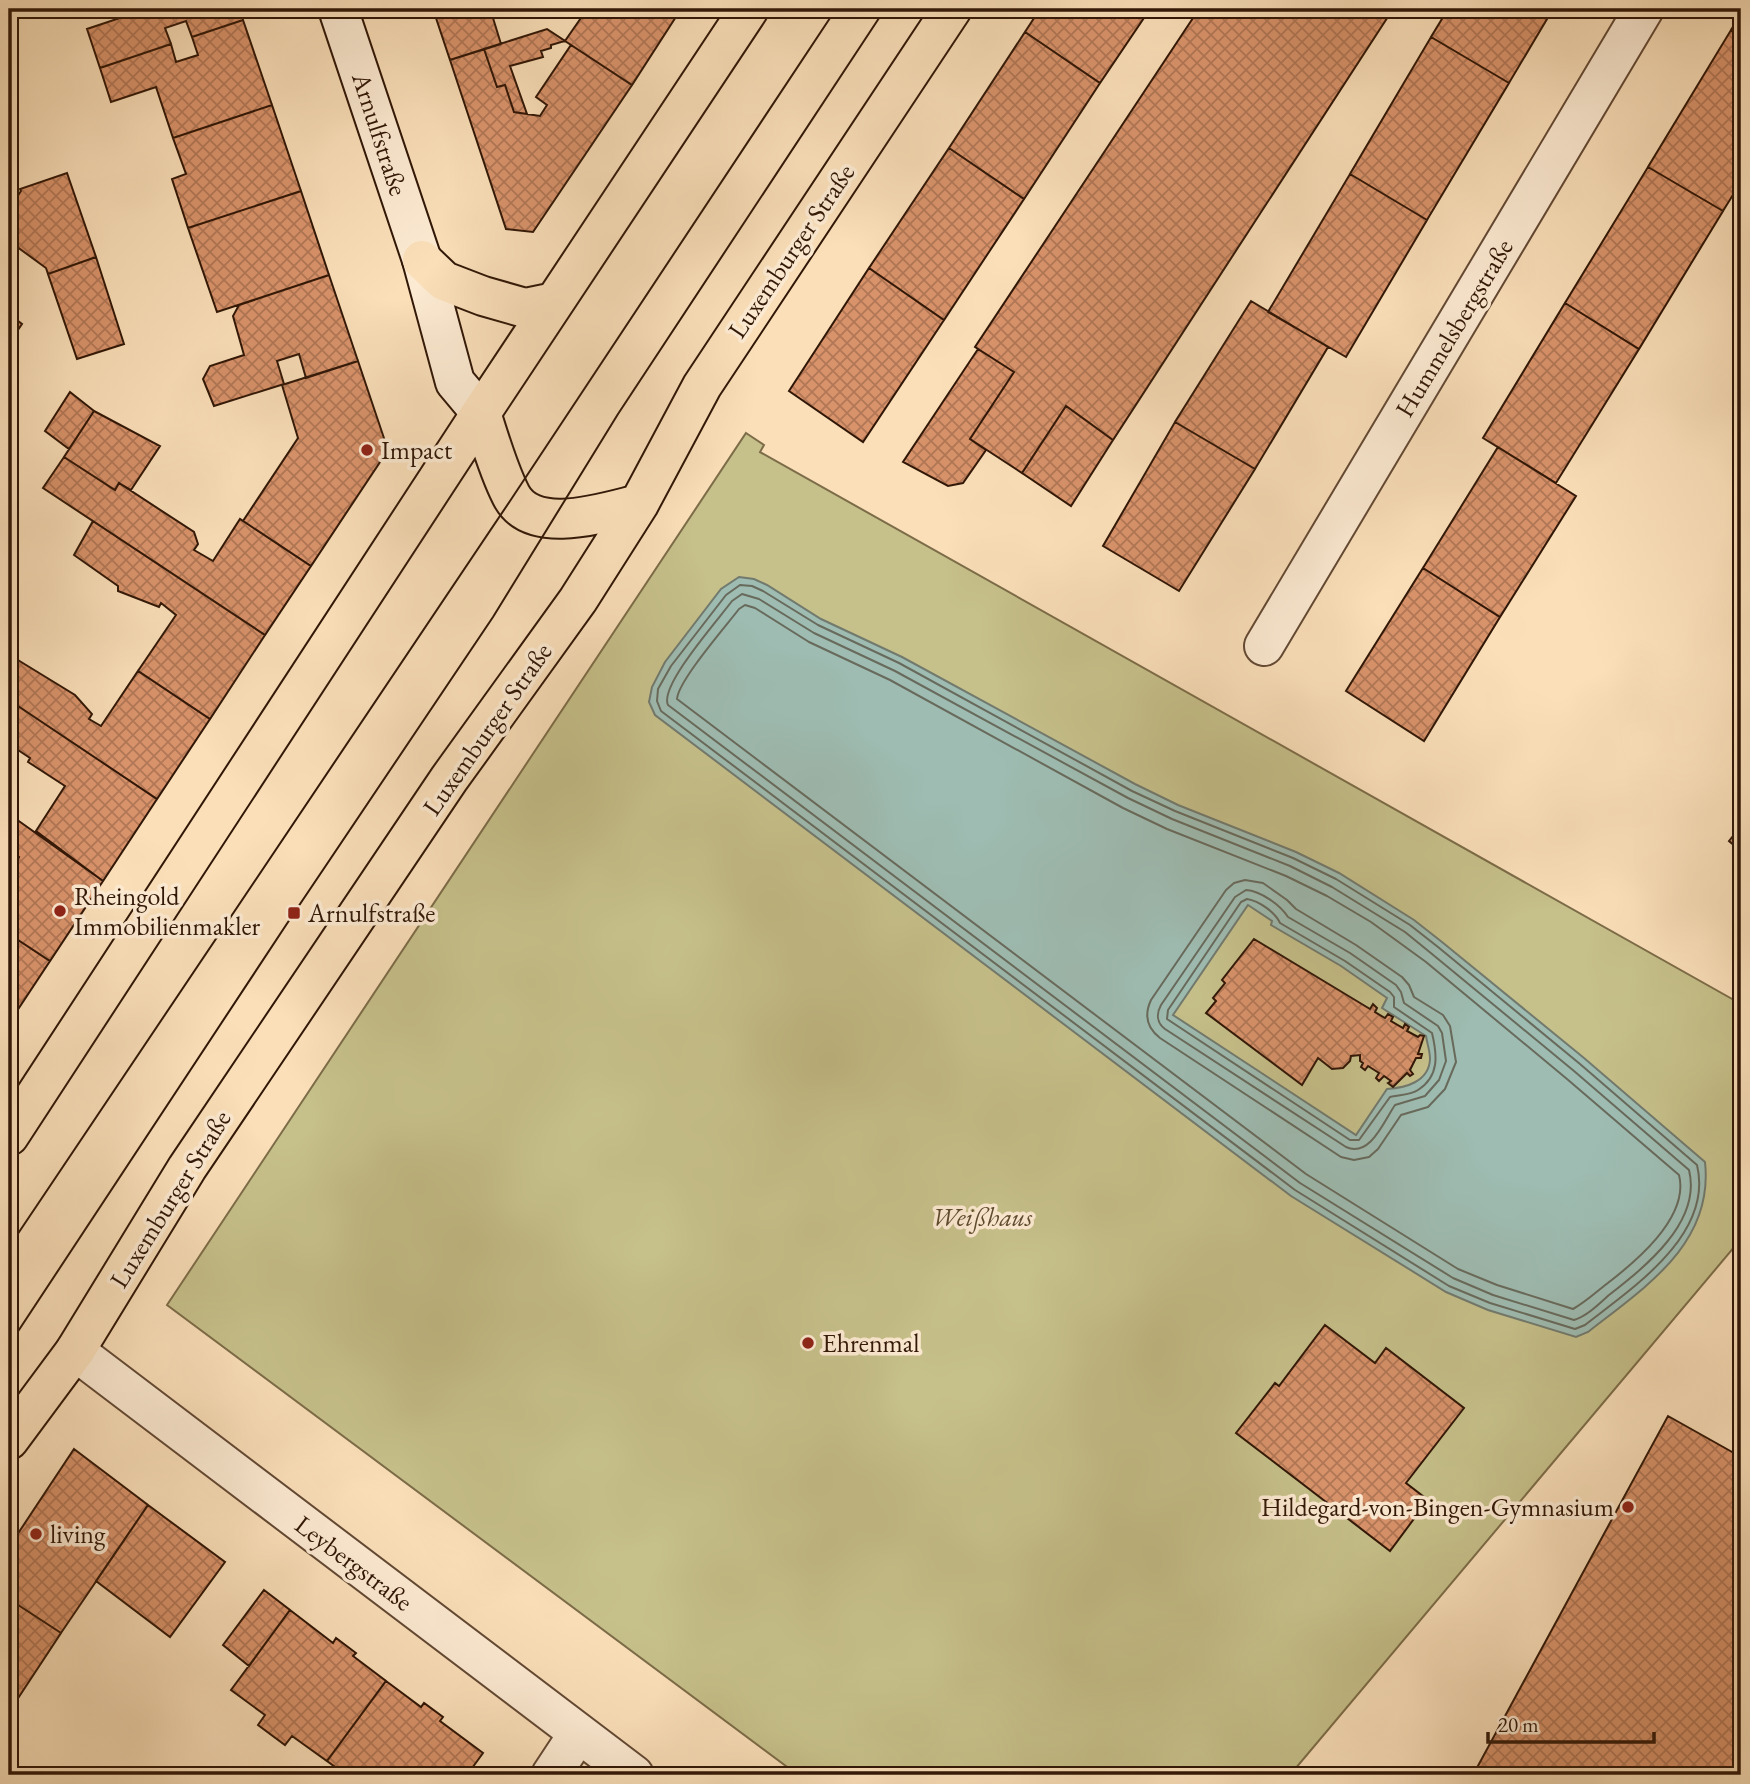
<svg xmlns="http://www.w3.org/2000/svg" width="1750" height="1784" viewBox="0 0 1750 1784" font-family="'EB Garamond',serif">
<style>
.park{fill:#c6c08a;stroke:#7c6c48;stroke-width:2}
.water{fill:#9ebcb2;stroke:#727a6e;stroke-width:2;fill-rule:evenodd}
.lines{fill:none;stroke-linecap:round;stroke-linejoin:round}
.shore{stroke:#686a5c;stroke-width:2}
.building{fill:url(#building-cross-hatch);stroke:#311707;stroke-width:2}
.street-casing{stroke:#634934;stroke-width:42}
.secondary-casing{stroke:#311707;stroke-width:42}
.primary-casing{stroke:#311707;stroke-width:42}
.street{stroke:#fcead2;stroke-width:38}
.secondary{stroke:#fcead2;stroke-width:38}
.primary{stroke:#fadfb9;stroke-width:38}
.tram{stroke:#311707;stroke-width:2}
.poi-dot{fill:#8f2418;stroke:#fcead2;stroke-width:2.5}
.labels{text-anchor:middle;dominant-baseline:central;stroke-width:7;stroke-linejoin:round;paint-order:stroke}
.street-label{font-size:26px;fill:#311707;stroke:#fcead2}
.poi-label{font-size:26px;fill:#311707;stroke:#fcead2;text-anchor:start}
.park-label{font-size:26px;font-style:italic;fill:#5e4a2e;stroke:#fcead2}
</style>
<defs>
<pattern id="building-cross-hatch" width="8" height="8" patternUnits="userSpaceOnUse" patternTransform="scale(1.75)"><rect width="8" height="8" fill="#d9936b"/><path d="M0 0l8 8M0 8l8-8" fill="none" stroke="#b17756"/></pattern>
</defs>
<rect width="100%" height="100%" fill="#fadfb9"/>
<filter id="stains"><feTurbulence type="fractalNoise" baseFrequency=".00286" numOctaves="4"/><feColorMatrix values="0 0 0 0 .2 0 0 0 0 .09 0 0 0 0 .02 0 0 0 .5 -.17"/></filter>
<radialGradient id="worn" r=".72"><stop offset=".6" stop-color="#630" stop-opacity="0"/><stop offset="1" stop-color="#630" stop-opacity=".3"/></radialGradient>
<path class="park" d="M 746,433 L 764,445 L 760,452 L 1741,1004 L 1741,1239 L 1290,1775 L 798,1775 L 167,1305 Z"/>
<path class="water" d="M 739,577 L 754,579 L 767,585 L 821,619 L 902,657 L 1135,784 L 1178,805 L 1296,852 L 1339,873 L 1414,920 L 1442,942 L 1584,1058 L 1705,1162 C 1714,1244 1645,1287 1588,1332 L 1576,1337 L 1488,1310 L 1446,1292 L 1291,1196 L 655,715 L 649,702 L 652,687 L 665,662 L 721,589 ZM 1248,905 L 1272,921 L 1271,925 L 1341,966 L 1387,998 L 1382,1008 L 1426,1036 C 1427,1043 1430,1051 1430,1059 C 1429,1082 1405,1088 1387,1089 L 1356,1135 L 1173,1015 Z"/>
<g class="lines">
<path class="shore" d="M 740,585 L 752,586 L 763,591 L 818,625 L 899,663 L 1132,791 L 1175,811 L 1293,858 L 1336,879 L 1410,925 L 1438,947 L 1580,1064 L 1697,1165 C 1714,1235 1631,1289 1585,1325 L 1575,1329 L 1490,1303 L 1449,1286 L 1295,1190 L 661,711 L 657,701 L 658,689 L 671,666 L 726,595 Z
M 742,594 L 759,599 L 814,633 L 895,671 L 1128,798 L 1172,819 L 1290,866 L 1332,887 L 1405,932 L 1432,954 L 1574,1071 L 1689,1170 C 1702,1222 1645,1267 1609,1295 C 1599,1304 1587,1316 1574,1320 L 1493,1295 L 1453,1278 L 1300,1183 L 668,705 C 659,686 718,620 732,601 Z
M 745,605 L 755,608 L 809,642 L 890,680 L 1123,808 L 1167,829 L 1286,876 L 1327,896 L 1371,922 L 1426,962 L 1567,1079 L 1679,1175 C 1690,1218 1633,1264 1604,1286 C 1594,1294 1584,1303 1573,1309 L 1497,1285 L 1458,1269 L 1306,1174 L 677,699 C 678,681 726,626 739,609 Z
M 1245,880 L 1263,883 L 1287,900 L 1296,909 L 1356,945 L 1402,977 L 1409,985 L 1414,997 L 1443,1015 L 1450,1026 L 1456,1062 L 1445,1089 L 1428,1107 L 1401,1115 L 1378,1149 L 1369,1157 L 1354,1160 L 1341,1157 L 1160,1038 C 1147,1028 1144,1015 1151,1000 L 1226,890 L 1234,883 Z
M 1246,890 C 1261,891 1280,905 1288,917 L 1350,953 L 1396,985 L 1401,992 L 1404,1003 L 1438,1026 L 1442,1033 L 1446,1061 L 1439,1080 L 1425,1096 L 1395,1105 C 1384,1121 1370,1158 1346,1147 L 1165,1029 C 1157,1023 1156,1014 1161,1005 L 1235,897 Z
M 1247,899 C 1259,901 1275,912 1280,923 L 1345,961 L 1390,992 L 1394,997 L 1394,1007 L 1432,1033 C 1437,1054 1440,1076 1418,1090 C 1411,1095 1399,1095 1390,1097 L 1359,1140 L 1350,1140 L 1167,1019 L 1168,1010 L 1241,902 Z"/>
</g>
<path class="building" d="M 130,9 L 240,9 L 243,20 L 192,37 L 186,21 L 165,28 L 171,44 L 100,68 L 87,29 L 132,14 Z
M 433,9 L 518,9 L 517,12 L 493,18 L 501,44 L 450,60 Z
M 584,9 L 681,9 L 632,85 L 565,41 L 583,15 L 581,14 Z
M 1040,9 L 1150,9 L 1100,83 L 1025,32 Z
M 1199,9 L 1393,9 L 1113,440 L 1066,406 L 1022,473 L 970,439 L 1014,372 L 975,347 Z
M 1448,9 L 1553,9 L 1509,83 L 1431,37 Z
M 1741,14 L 1741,36 L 1731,30 Z
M 243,20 L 272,105 L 173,138 L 156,87 L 111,102 L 100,68 L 171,44 L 176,62 L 198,55 L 192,37 Z
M 547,29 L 565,41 L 551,45 L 551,48 L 541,51 L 543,57 L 510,66 L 527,114 L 514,112 L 505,85 L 497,87 L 484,49 Z
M 1731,30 L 1741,36 L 1741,182 L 1723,211 L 1648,167 Z
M 1025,32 L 1100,83 L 1024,199 L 949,148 Z
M 1431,37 L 1509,83 L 1427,220 L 1350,174 Z
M 571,45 L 632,85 L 533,232 L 506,229 L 450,60 L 484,49 L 497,87 L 505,85 L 514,112 L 540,116 L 547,105 L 536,97 Z
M 272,105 L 301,191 L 188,228 L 172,179 L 186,174 L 173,138 Z
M 949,148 L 1024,199 L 944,320 L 869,268 Z
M 1648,167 L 1723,211 L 1639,349 L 1565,303 Z
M 67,173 L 96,257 L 48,274 L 46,268 L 9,241 L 9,209 L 21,191 L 20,189 Z
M 1350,174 L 1427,220 L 1346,357 L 1268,312 Z
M 301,191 L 329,275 L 217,312 L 188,228 Z
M 96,257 L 124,344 L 77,359 L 48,274 Z
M 869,268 L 944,320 L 863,442 L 789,391 Z
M 329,275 L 358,361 L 306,378 L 299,354 L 277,361 L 284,384 L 214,406 L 203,379 L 210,366 L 244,355 L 233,316 L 239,305 Z
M 1251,301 L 1328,347 L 1255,469 L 1175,422 Z
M 1565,303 L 1639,349 L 1556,483 L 1483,438 Z
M 9,314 L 22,324 L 9,343 Z
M 978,349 L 1014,372 L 970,439 L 986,450 L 963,483 L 948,486 L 903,462 Z
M 358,361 L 388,450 L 311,566 L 243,521 L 298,438 L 282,385 Z
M 70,392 L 94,411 L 69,449 L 45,431 Z
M 1066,406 L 1113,440 L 1071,506 L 1022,473 Z
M 94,411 L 160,446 L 131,490 L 119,483 L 115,490 L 64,457 Z
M 1175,422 L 1255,469 L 1179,591 L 1103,546 Z
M 1498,447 L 1576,496 L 1500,617 L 1423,568 Z
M 64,457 L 115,490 L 119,483 L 194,532 L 198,544 L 194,550 L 213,561 L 240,519 L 311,566 L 265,635 L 43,488 Z
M 93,521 L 265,635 L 210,719 L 138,671 L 176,615 L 161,603 L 159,607 L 118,591 L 118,586 L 74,555 Z
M 1423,568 L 1500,617 L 1424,741 L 1346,691 Z
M 13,657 L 75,695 L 92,714 L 89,719 L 101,726 L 138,671 L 210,719 L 157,799 L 9,700 L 9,664 Z
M 9,700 L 157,799 L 103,881 L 36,831 L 65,786 L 28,762 L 30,758 L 9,744 Z
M 9,814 L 103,881 L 50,961 L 9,934 L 9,873 L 19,857 L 9,850 Z
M 1741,826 L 1741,851 L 1729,841 Z
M 9,934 L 50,961 L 9,1023 Z
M 1254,939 L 1370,1009 L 1373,1004 L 1377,1008 L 1375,1012 L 1385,1018 L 1388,1014 L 1393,1017 L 1391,1021 L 1403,1028 L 1405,1024 L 1409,1027 L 1407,1031 L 1418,1037 L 1420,1035 L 1424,1036 L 1418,1054 L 1422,1054 L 1421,1058 L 1416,1058 L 1410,1070 L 1413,1074 L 1410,1076 L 1407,1073 L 1393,1087 L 1388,1083 L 1391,1081 L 1384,1076 L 1379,1081 L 1376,1078 L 1379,1073 L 1368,1066 L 1365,1070 L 1361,1067 L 1363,1063 L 1360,1061 L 1360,1055 L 1351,1056 L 1350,1061 L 1343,1068 L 1332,1069 L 1318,1058 L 1302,1085 L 1206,1013 L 1216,1001 L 1213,998 L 1225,983 L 1222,980 Z
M 1325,1325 L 1375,1363 L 1386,1348 L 1464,1408 L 1406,1483 L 1428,1500 L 1390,1551 L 1236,1433 L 1275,1383 L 1279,1386 Z
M 1668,1416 L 1741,1457 L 1741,1775 L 1473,1775 Z
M 74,1449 L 148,1505 L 61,1633 L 9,1599 L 9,1547 Z
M 148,1505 L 225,1562 L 170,1637 L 96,1581 Z
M 264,1590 L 290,1610 L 249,1666 L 223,1645 Z
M 9,1599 L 61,1633 L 9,1712 Z
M 290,1610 L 333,1643 L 336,1638 L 356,1653 L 353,1656 L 386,1681 L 327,1761 L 292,1736 L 285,1745 L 258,1725 L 265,1715 L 231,1690 Z
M 386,1681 L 421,1707 L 424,1703 L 443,1717 L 440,1721 L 483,1753 L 467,1775 L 346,1775 L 327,1761 Z"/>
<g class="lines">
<g class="street-casing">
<path id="street" d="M 1264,646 L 1644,9
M 75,1351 L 634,1775
M 551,1775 L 578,1734"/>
</g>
<g class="secondary-casing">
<path id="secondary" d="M 338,9 L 422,260 L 455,382 L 481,413"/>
</g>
<g class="primary-casing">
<path id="primary" d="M 422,260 L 444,281 L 483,296 L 525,308 L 554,302
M 481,413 C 490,440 498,470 511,495 C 532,537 606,512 639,504
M 9,1136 L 481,413 L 749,9
M 9,1440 L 75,1351 L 187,1168 L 449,779 L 578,600 L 639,504 L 702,386 L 952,9"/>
</g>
<use href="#street" class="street"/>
<use href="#secondary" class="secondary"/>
<use href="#primary" class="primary"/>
<path class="tram" d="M 9,1247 L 512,498 L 836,9
M 9,1345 L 294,913 L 493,617 L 618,414 L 885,9"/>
</g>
<g class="poi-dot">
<circle cx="367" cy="450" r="7"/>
<circle cx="60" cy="911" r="7"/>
<rect x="287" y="906" width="14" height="14" rx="3.5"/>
<circle cx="808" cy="1343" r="7"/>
<circle cx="1628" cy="1507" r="7"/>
<circle cx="36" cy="1534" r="7"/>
</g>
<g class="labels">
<g class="street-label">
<text transform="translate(380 134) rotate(72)">Arnulfstraße</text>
<text transform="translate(791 251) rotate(-56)">Luxemburger Straße</text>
<text transform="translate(1454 328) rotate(-59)">Hummelsbergstraße</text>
<text transform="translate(487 729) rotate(-55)">Luxemburger Straße</text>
<text transform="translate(170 1199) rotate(-58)">Luxemburger Straße</text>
<text transform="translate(354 1563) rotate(37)">Leybergstraße</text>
</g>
<g class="poi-label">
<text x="381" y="450">Impact</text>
<text x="74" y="896">Rheingold<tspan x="74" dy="30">Immobilienmakler</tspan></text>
<text x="308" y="913">Arnulfstraße</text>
<text x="822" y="1343">Ehrenmal</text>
<text x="1614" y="1507" text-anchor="end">Hildegard-von-Bingen-Gymnasium</text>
<text x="50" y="1534">living</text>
</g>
<g class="park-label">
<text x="982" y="1217">Weißhaus</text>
</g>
</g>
<rect width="1750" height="1784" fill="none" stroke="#fadfb9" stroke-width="35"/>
<rect x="10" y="10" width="1729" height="1763" fill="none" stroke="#311707" stroke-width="3.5"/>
<rect x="18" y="18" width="1715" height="1749" fill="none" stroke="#311707" stroke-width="2"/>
<path d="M1488 1732v10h166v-10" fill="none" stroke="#311707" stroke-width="3.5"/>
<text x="1498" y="1732" font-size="21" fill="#311707" stroke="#fcead2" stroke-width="5" paint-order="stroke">20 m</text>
<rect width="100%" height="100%" filter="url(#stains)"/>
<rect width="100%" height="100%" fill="url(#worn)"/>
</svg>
